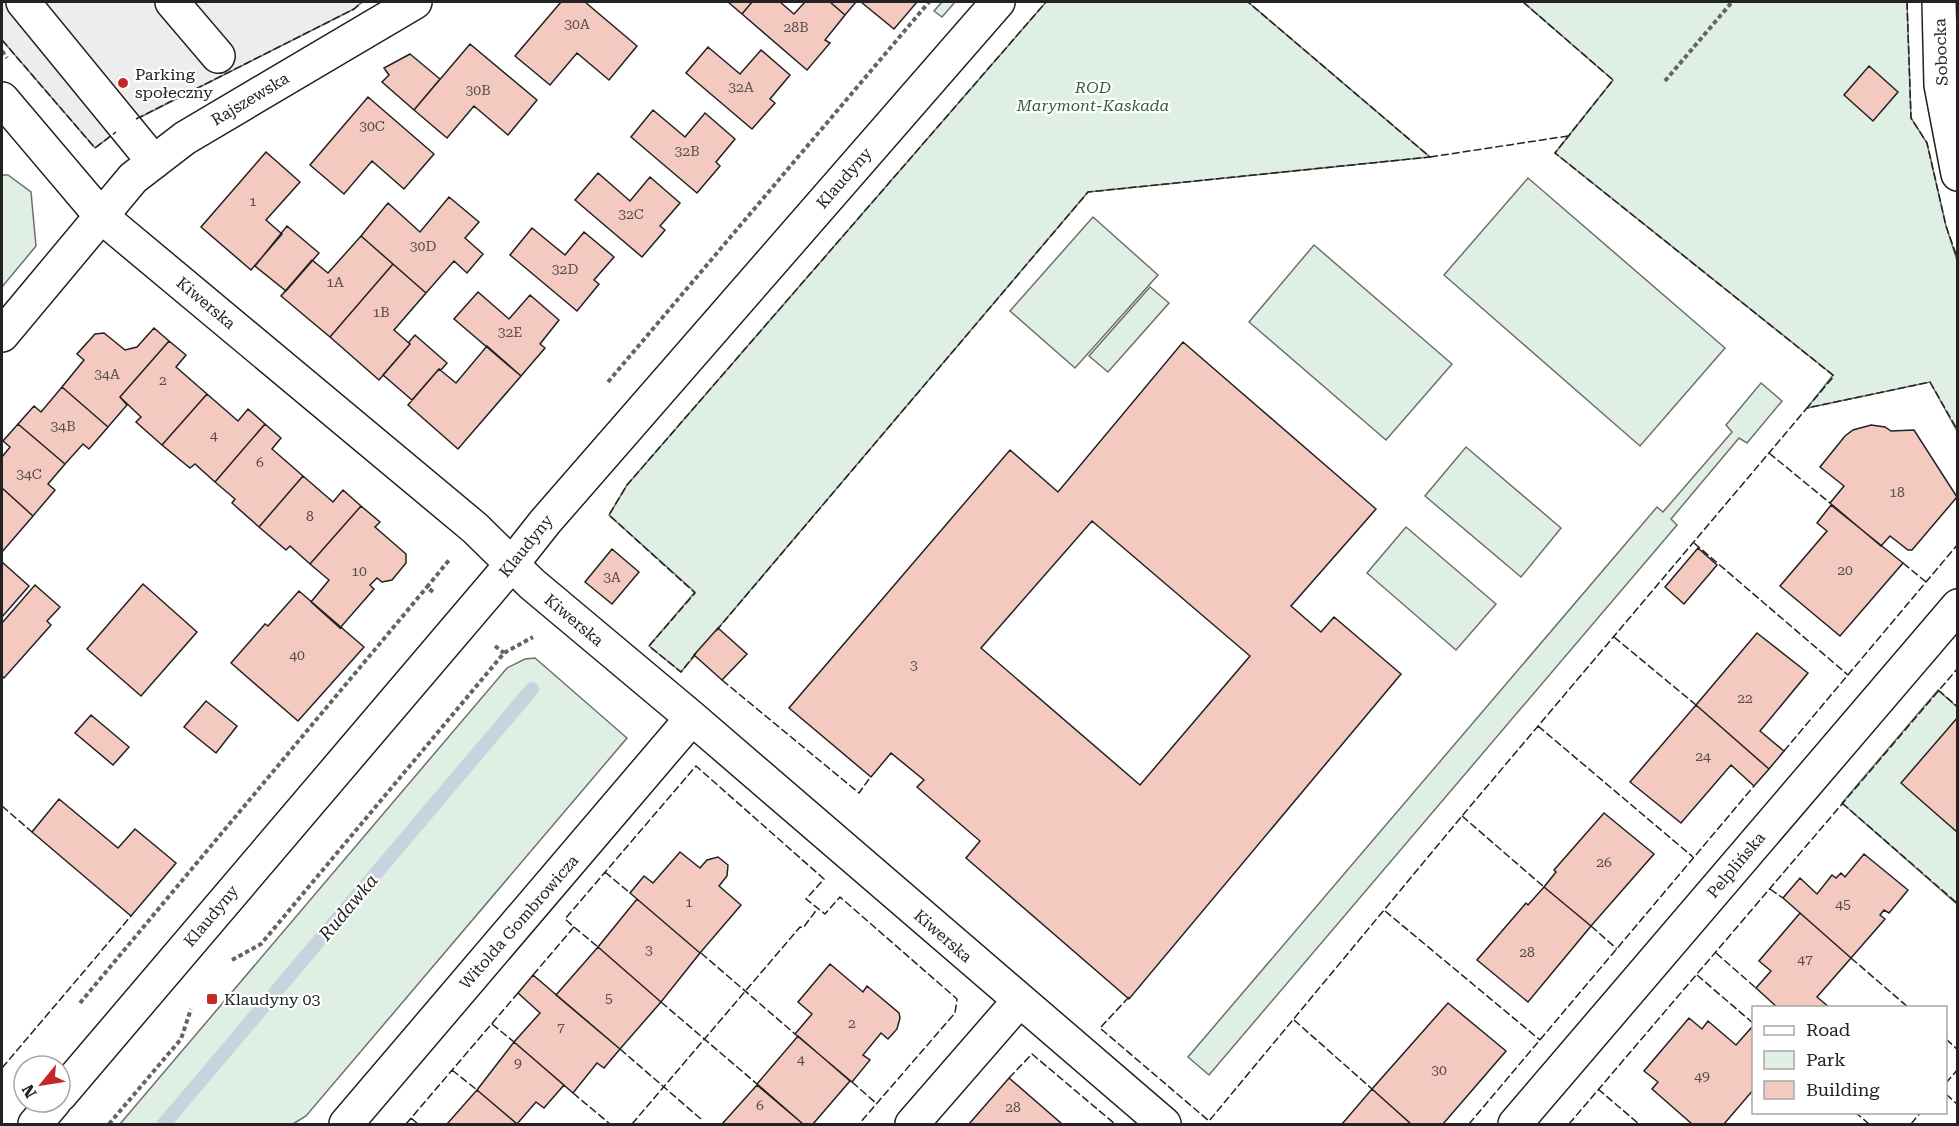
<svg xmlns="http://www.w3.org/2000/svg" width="1959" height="1126" viewBox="0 0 1959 1126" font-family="'Roboto Serif',serif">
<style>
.green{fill:#e0efe3;stroke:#6f6f6f;stroke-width:1.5}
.parking{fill:#ededed;stroke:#6f6f6f;stroke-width:1.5}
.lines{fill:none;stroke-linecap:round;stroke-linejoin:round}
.stream{stroke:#c7d3dd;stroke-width:14}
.building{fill:#f3c9c0;stroke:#222;stroke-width:1.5;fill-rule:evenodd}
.minor-casing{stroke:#222;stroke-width:36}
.path{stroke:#646464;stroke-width:4;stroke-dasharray:4.5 3;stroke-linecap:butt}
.minor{stroke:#fff;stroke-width:33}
.fence{stroke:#222;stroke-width:1.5;stroke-dasharray:8 3;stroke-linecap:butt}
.poi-dot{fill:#c62828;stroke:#fff;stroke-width:2}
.labels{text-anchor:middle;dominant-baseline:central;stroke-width:4.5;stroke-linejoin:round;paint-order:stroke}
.number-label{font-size:14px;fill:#564c4a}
.street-label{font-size:16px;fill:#222;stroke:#fff}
.poi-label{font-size:16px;fill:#222;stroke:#fff;text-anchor:start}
.park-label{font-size:16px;font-style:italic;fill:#2f5e38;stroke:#fff}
.water-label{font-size:18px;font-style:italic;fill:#222;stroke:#fff}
</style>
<rect width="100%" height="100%" fill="#fff"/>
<path class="green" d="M 942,2 L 955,2 L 942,17 L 934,11 Z
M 1046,2 L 1248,2 L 1430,157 L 1088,192 L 681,672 L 649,646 L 695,592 L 609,515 L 627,485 Z
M 1523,2 L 1907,2 L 1911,118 L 1927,143 L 1946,226 L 1957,260 L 1957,431 L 1930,382 L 1807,408 L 1833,375 L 1555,153 L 1613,80 Z
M 2,175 L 8,175 L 31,192 L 36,246 L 2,287 Z
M 1528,178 L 1725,348 L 1640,446 L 1444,275 Z
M 1093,217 L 1158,275 L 1075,368 L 1010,311 Z
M 1314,245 L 1452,364 L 1386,440 L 1249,322 Z
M 1150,287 L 1169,303 L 1108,372 L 1089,356 Z
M 1761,383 L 1782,401 L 1747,443 L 1739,438 L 1671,519 L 1677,525 L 1209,1075 L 1188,1057 L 1657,507 L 1663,512 L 1732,432 L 1726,425 Z
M 1466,447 L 1561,528 L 1521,577 L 1425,496 Z
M 1406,527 L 1496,604 L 1456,650 L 1367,573 Z
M 535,658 L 627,738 L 306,1116 L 293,1124 L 120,1124 L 507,668 L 525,659 Z
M 1938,690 L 1957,707 L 1957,904 L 1842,803 Z"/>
<path class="parking" d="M 2,2 L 362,2 L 354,9 L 125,125 L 95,148 L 2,40 Z"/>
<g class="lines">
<path class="stream" d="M 164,1124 L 532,689"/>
</g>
<path class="building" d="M 561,2 L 585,2 L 637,46 L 609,80 L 577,53 L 550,85 L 515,56 Z
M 728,2 L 752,2 L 742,14 Z
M 752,2 L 780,2 L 794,14 L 805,2 L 830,2 L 845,15 L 825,40 L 830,43 L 807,70 L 742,14 Z
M 830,2 L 856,2 L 845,15 Z
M 861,2 L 917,2 L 894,29 Z
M 470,44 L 537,100 L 508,135 L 474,106 L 447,138 L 414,110 Z
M 708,47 L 740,74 L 761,50 L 790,75 L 770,99 L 775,103 L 752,129 L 686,73 Z
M 410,54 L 440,79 L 414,110 L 382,82 L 389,75 L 384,68 Z
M 1869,66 L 1898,92 L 1873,121 L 1844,95 Z
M 368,97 L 434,154 L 404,189 L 372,161 L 344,194 L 310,165 Z
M 653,110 L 685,137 L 705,113 L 735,139 L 716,162 L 720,166 L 697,193 L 631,137 Z
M 266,152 L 300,182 L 266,220 L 282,234 L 251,270 L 201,227 Z
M 598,173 L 630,201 L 650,177 L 680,203 L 660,226 L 665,230 L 642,257 L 575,200 Z
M 449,197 L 479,222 L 465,238 L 483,254 L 467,273 L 454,261 L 426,293 L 361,236 L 388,203 L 420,232 Z
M 287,226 L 319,253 L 286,291 L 255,266 Z
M 532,228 L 565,255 L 584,232 L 614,257 L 594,280 L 599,284 L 577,311 L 510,255 Z
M 361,236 L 393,264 L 330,337 L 281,296 L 312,260 L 328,273 Z
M 393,264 L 426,293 L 394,330 L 410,344 L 379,380 L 330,337 Z
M 478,292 L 509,319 L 530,295 L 559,320 L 540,344 L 545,348 L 521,376 L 454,319 Z
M 154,328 L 169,341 L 120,397 L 127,405 L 108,427 L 62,387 L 84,360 L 77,354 L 95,334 L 104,333 L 125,350 L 137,347 Z
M 415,335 L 447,363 L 441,370 L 439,369 L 412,400 L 383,375 L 410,344 L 409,342 Z
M 169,341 L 186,355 L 176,367 L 207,394 L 162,445 L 136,422 L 141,417 L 120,397 Z
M 1183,342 L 1376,509 L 1291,606 L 1321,632 L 1334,617 L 1401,674 L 1129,999 L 966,858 L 980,841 L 917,787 L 924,780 L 891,753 L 871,777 L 789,708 L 1010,450 L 1058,492 ZM 1092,521 L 1250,656 L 1140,785 L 981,648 Z
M 487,346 L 521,376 L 458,449 L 408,405 L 439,369 L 456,383 Z
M 62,387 L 108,427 L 89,449 L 83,444 L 65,464 L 18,424 L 34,406 L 41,412 Z
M 207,394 L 238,421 L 248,409 L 265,424 L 215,482 L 195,464 L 190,468 L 162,445 Z
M 18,424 L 65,464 L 48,484 L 55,490 L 33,516 L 2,488 L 2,457 L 10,447 L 3,441 Z
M 265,424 L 281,438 L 272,449 L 303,476 L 259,527 L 232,503 L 235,499 L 215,482 Z
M 1871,425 L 1885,427 L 1891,431 L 1914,430 L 1957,497 L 1912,550 L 1908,550 L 1890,536 L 1881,546 L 1830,503 L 1844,486 L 1820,467 L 1845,436 L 1853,430 Z
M 303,476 L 333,502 L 343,490 L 361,506 L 310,564 L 290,546 L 286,550 L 259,527 Z
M 2,488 L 33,516 L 2,552 Z
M 1831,505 L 1903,563 L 1840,636 L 1780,586 L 1827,531 L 1817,523 Z
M 361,506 L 380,522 L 375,527 L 406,554 L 406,563 L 392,580 L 382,582 L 377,578 L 370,585 L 374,589 L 340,628 L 311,602 L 329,580 L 310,564 Z
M 1698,548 L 1717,565 L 1684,604 L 1665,587 Z
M 612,549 L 639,572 L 612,604 L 585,582 Z
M 2,562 L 29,586 L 2,617 Z
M 143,584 L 197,632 L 141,696 L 87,649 Z
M 35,585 L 60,607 L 47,621 L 51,625 L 4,678 L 2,676 L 2,623 Z
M 299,591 L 364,647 L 298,721 L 231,663 L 265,624 L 268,626 Z
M 718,628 L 747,654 L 722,680 L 694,655 Z
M 1757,633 L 1808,673 L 1760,731 L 1784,751 L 1769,769 L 1696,705 Z
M 206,701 L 237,726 L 216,753 L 184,727 Z
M 1696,705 L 1769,769 L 1754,786 L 1731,765 L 1681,823 L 1630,782 Z
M 91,715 L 129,747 L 113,765 L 75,733 Z
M 1958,717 L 1958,831 L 1957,832 L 1901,783 Z
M 59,799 L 118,848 L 135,829 L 176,863 L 131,916 L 32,832 Z
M 1604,813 L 1654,854 L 1591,926 L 1544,887 L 1556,872 L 1554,870 Z
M 680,852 L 700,868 L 707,860 L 718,857 L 728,865 L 727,876 L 719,886 L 741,905 L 700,953 L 630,893 L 644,876 L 653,883 Z
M 1864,854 L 1908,890 L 1889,913 L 1884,910 L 1880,915 L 1885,919 L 1851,958 L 1783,898 L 1800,878 L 1817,894 L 1832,875 L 1836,878 L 1841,873 L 1845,877 Z
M 1544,887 L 1591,926 L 1528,1002 L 1477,960 L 1526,903 L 1528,905 Z
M 637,899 L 700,953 L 661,1002 L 598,947 Z
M 1800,913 L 1851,958 L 1817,997 L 1830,1008 L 1778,1008 L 1756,988 L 1771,971 L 1759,961 Z
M 598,947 L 661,1002 L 620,1049 L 556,995 Z
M 830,964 L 863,992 L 867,986 L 899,1013 L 900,1018 L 897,1029 L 888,1039 L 881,1033 L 863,1055 L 870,1060 L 852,1082 L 795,1034 L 812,1014 L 798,1002 Z
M 533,975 L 620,1049 L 604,1068 L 597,1063 L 573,1093 L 514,1042 L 540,1013 L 518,993 Z
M 1448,1003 L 1506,1051 L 1443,1124 L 1411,1124 L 1372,1089 Z
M 1689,1018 L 1702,1029 L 1708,1021 L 1736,1045 L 1752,1027 L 1754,1028 L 1754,1089 L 1724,1124 L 1692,1124 L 1652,1089 L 1658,1082 L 1644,1071 Z
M 798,1036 L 850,1081 L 813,1124 L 803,1124 L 757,1084 Z
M 514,1042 L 564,1085 L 544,1108 L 536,1102 L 517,1124 L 477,1090 Z
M 1009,1078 L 1062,1124 L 969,1124 Z
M 757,1085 L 803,1124 L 722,1124 Z
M 1372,1089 L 1411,1124 L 1342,1124 Z
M 477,1090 L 517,1124 L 447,1124 Z"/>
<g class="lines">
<g class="minor-casing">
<path id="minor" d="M 23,2 L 154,162
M 172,2 L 218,56
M 1939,2 L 1941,85 L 1958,174
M 2,99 L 102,217 L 475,528 L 532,584 L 692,718 L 1164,1124
M 2,335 L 133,178 L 185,138 L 415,2
M 60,1095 L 511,565 L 545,522 L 998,2
M 35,1124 L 54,1102
M 346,1124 L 692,718
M 912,1124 L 1019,1001
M 1515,1124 L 1958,606"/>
</g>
<path class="path" d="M 2,51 L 7,58
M 1665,81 L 1732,2
M 608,382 L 929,2
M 433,592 L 427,587 L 450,559
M 495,646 L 504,653
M 232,960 L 261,944 L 504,653 L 533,637
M 80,1003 L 427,587
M 109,1124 L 181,1039 L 191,1009"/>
<use href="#minor" class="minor"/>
<path class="fence" d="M 1523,2 L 1613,80 L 1555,153 L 1834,376 L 1807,408 L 1930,382 L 1958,431
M 1907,2 L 1911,118 L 1927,143 L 1946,226 L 1958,260
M 2,40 L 95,148 L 116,132
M 136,119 L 354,9 L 362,2
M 1430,157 L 1568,136
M 1769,453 L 1830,503
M 1694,543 L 1848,675
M 1903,563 L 1926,582
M 716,631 L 1088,192 L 1430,157 L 1248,2
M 1614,637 L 1696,705
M 696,653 L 681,672 L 649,646 L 695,593 L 609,515 L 627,485 L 1046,2
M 722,680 L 859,793 L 869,779
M 1938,690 L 1958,707
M 1538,726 L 1693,857
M 1784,751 L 1958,544
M 1842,803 L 1958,904
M 2,806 L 32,832
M 1462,816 L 1544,887
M 605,872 L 630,893
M 1770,889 L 1783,898
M 1385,911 L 1540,1040
M 1591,926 L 1617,949
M 574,927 L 598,947
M 701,953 L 795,1034
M 1716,953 L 1756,988
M 1851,958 L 1909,1008
M 533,975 L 574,927 L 565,919 L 696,766 L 824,879 L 806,899 L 825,914 L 840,897 L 957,999 L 955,1013 L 859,1124
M 1697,975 L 1754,1024
M 1129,997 L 1100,1028 L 1209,1121 L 1462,816 L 1807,408
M 661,1002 L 757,1084
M 1294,1020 L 1372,1089
M 492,1024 L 514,1042
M 1946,1039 L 1958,1050
M 620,1049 L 702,1120
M 2,1068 L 131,916
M 452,1070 L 477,1090
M 1009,1078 L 1032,1054 L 1115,1124
M 852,1082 L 877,1104
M 1946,1083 L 1958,1069
M 1598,1089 L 1639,1124
M 573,1093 L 610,1124
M 1946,1094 L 1958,1105
M 1855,1112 L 1869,1124
M 411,1118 L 418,1124
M 406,1124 L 518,993
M 632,1124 L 800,927 L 803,928 L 818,908
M 1205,1124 L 1206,1124
M 1469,1124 L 1754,786
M 1569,1124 L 1958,668
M 1911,1124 L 1921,1112"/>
</g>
<g class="poi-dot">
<circle cx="123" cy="83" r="6"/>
<rect x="206" y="993" width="12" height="12" rx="3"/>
</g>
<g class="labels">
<g class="number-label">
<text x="577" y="24">30A</text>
<text x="796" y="27">28B</text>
<text x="741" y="87">32A</text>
<text x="478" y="90">30B</text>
<text x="372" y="126">30C</text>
<text x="687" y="151">32B</text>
<text x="253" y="201">1</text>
<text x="631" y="214">32C</text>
<text x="423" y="246">30D</text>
<text x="565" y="269">32D</text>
<text x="335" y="282">1A</text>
<text x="381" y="312">1B</text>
<text x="510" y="332">32E</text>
<text x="107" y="374">34A</text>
<text x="163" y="380">2</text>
<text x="63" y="426">34B</text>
<text x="214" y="435">4</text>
<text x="260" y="462">6</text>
<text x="29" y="474">34C</text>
<text x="1897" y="492">18</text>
<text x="310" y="516">8</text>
<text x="1845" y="570">20</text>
<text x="359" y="571">10</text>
<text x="612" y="577">3A</text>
<text x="297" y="655">40</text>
<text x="914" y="665">3</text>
<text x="1745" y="698">22</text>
<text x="1703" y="756">24</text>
<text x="1604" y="862">26</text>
<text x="689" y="902">1</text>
<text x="1843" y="904">45</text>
<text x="649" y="950">3</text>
<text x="1527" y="952">28</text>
<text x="1805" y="959">47</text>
<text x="609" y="998">5</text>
<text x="852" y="1023">2</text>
<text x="561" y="1027">7</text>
<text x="801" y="1059">4</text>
<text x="518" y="1063">9</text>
<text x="1439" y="1070">30</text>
<text x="1702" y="1076">49</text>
<text x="760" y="1105">6</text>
<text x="1013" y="1107">28</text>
</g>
<g class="street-label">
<text transform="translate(1941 52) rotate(-92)">Sobocka</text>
<text transform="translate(250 99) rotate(-31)">Rajszewska</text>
<text transform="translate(844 178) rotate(-49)">Klaudyny</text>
<text transform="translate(206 303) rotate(40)">Kiwerska</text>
<text transform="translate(526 546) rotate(-51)">Klaudyny</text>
<text transform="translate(574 620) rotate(40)">Kiwerska</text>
<text transform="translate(1736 865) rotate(-50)">Pelplińska</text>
<text transform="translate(211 916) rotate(-50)">Klaudyny</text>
<text transform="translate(519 922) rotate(-49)">Witolda Gombrowicza</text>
<text transform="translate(943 936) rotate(41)">Kiwerska</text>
</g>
<g class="poi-label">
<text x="135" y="74">Parking<tspan x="135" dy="18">społeczny</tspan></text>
<text x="224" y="999">Klaudyny 03</text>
</g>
<g class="park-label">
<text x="1093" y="87">ROD<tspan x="1093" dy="18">Marymont-Kaskada</tspan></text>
</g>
<g class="water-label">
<text transform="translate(348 907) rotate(-50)">Rudawka</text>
</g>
</g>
<rect width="1959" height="1126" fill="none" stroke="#222222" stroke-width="6"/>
<rect x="1752" y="1006" width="195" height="108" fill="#ffffff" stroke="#a7a7a7" stroke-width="1.5"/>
<rect x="1764" y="1026" width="30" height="9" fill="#ffffff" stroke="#a7a7a7" stroke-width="1.5"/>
<text x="1806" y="1036" font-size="18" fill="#222222">Road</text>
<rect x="1764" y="1051" width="30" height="18" fill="#e0efe3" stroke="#a7a7a7" stroke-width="1.5"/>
<text x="1806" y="1066" font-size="18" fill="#222222">Park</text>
<rect x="1764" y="1081" width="30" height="18" fill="#f3c9c0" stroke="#a7a7a7" stroke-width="1.5"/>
<text x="1806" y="1096" font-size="18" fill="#222222">Building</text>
<g transform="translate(42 1084) rotate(240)"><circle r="28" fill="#ffffff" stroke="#a7a7a7" stroke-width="1.5"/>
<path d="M0-4.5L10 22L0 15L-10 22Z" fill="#c62828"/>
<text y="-9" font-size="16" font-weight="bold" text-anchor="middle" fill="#222222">N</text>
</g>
</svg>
